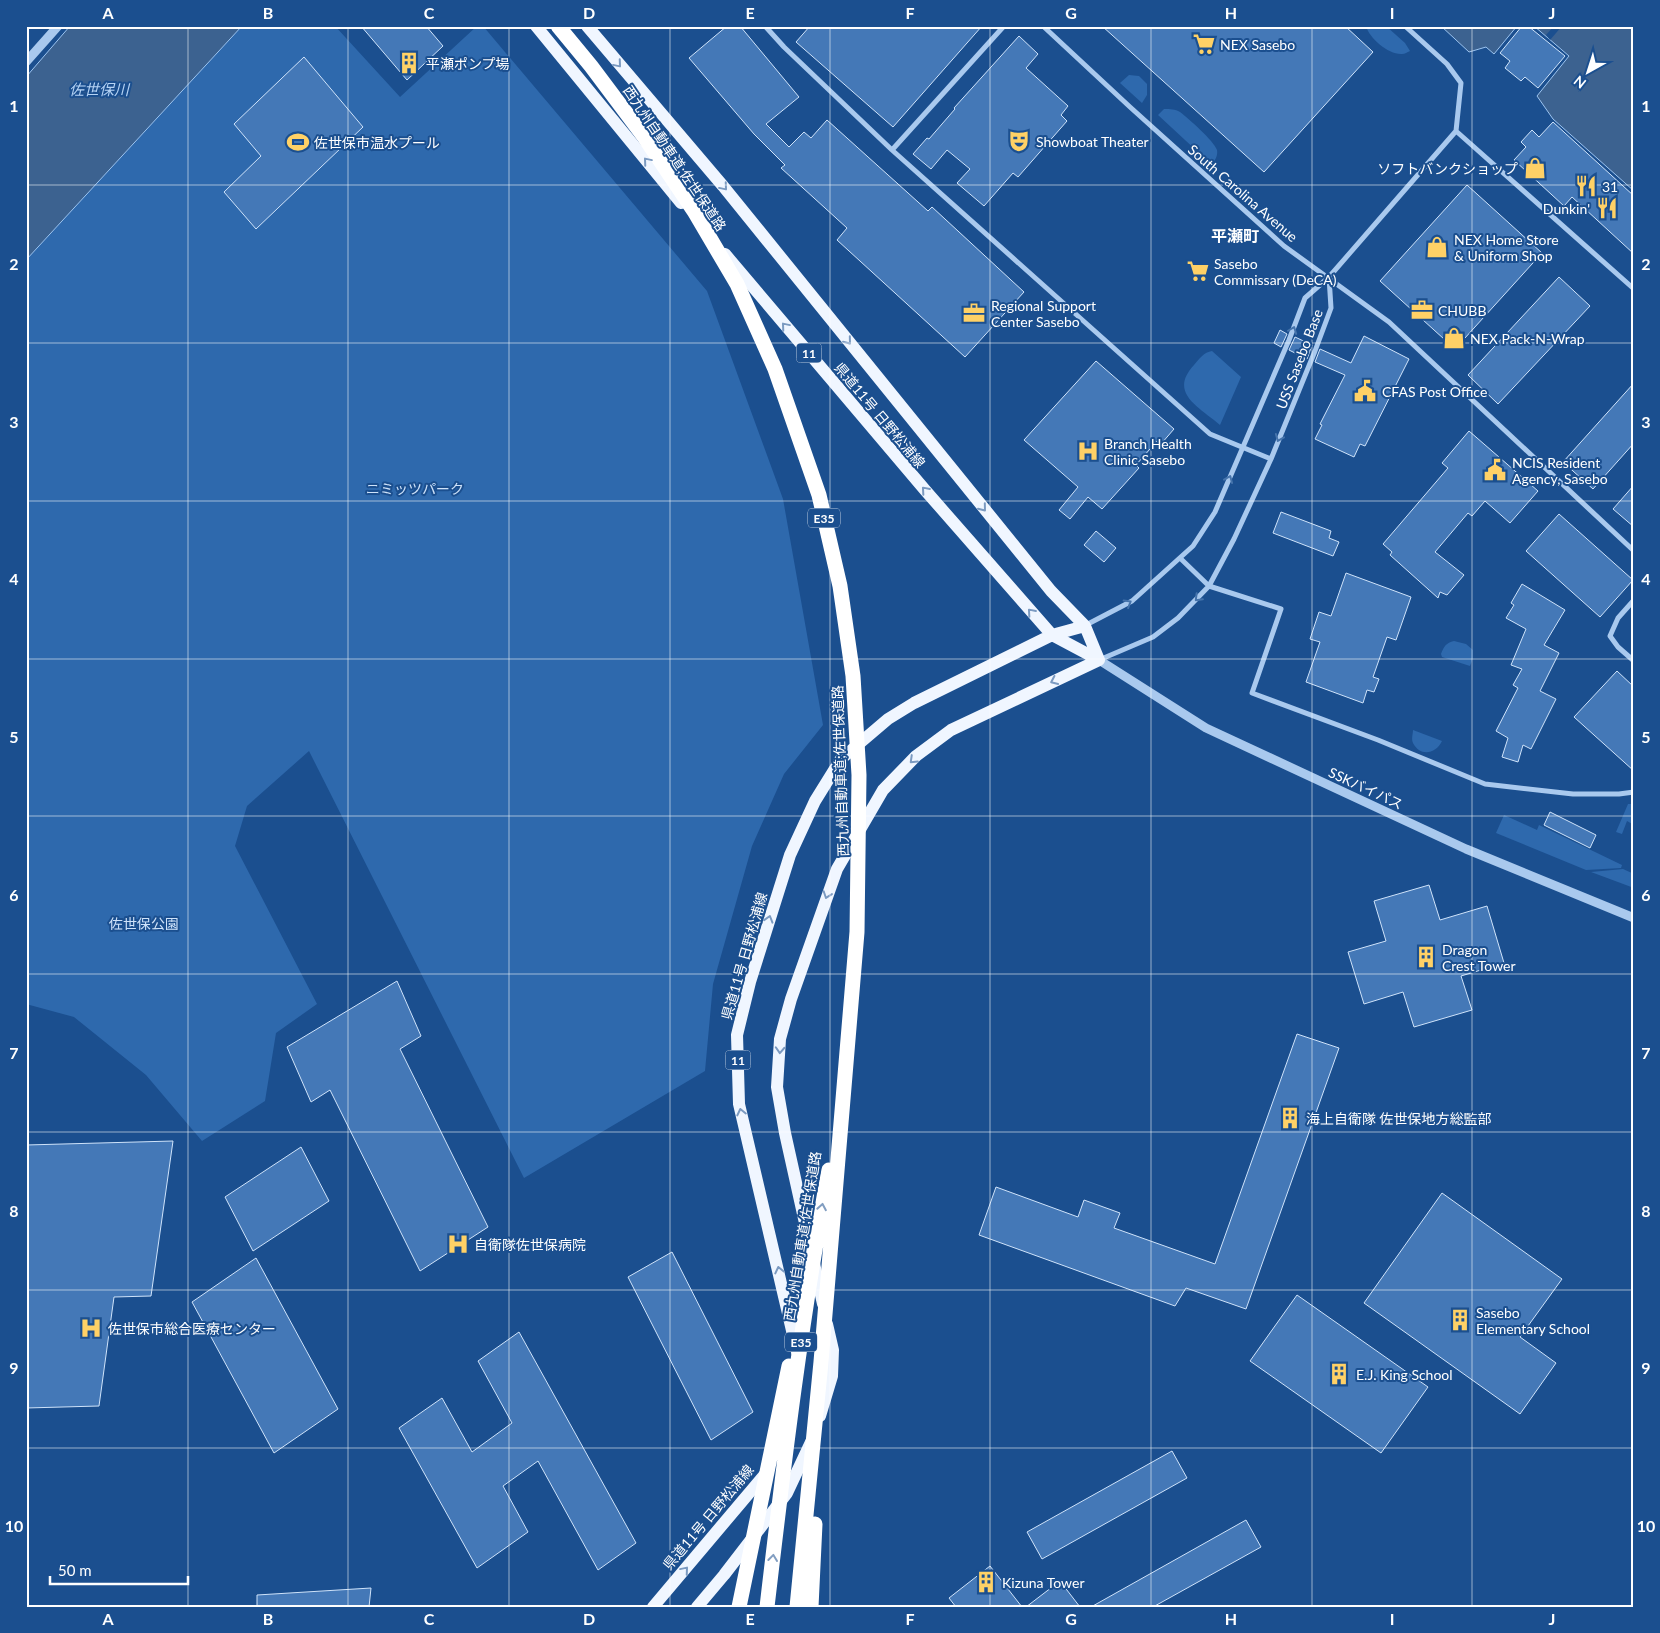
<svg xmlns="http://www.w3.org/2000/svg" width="1660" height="1633" viewBox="0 0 1660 1633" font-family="Lato,'Noto Sans JP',sans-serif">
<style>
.green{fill:#2e69ad}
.water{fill:#3c6290;stroke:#9cc4f0}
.pier{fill:#1b4f8f}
.building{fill:#4478b7;stroke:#cfe3fa}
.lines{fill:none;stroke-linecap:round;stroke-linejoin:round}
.minor{stroke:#a9c9ee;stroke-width:5}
.tertiary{stroke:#a9c9ee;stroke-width:9}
.primary{stroke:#f0f6ff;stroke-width:12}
.motorway-bridge{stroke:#fff;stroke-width:15}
.oneway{stroke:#7b9ac1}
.oneway2{stroke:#4674ac}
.oneway3{stroke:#829ec1}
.grid{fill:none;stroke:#fff;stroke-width:1;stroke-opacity:0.55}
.labels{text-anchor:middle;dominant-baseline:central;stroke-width:4;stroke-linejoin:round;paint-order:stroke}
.shield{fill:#1b4f8f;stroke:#bbcadd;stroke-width:1}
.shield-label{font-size:12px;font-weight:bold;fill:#fff}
.poi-label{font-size:14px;fill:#fff;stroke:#1b4f8f;text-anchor:start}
.street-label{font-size:14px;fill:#fff;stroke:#1b4f8f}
.park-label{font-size:14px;fill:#cfe3fa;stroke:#1b4f8f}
.water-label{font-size:15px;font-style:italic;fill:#b5d3f5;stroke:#1b4f8f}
.quarter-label{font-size:16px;font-weight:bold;fill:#fff;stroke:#1b4f8f}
.neatline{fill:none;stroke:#fff;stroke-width:2}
.grid-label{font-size:16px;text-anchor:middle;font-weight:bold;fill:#fff}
</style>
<rect width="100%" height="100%" fill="#1b4f8f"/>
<path class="green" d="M 242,26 L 335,26 L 400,97 L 477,26 L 483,26 L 707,291 L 783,499 L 823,725 L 784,774 L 752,846 L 713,984 L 705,1071 L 524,1178 L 309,751 L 247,806 L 235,846 L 317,1004 L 276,1033 L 265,1101 L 202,1141 L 146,1075 L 74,1017 L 26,1004 L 26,260 Z
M 1366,26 L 1386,26 L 1405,43 L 1410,51 C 1407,52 1405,54 1402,54 C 1389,55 1369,38 1366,26 Z
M 1129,75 L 1139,76 L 1147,84 L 1147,95 L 1142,103 L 1120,83 Z
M 1164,109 C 1170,109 1175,109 1180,112 C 1188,118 1214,141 1217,150 C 1218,156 1215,160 1212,165 L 1158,115 Z
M 1212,351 L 1241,377 L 1220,425 C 1199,407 1168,393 1194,365 C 1199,359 1204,352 1212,351 Z
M 1454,641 L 1466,644 L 1473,650 L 1473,658 L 1470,666 L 1442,657 L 1441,654 C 1444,646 1446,643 1454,641 Z
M 1413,730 L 1442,741 C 1436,754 1420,757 1413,743 C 1411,739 1413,734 1413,730 Z
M 1628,804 L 1634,804 L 1634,825 L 1627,821 L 1622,834 L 1616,832 Z
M 1504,815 L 1537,830 L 1539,825 L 1622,865 L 1621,868 L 1586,870 L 1496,833 Z
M 1623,869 L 1634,874 L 1634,888 L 1591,872 Z"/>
<path class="water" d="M 70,26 L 242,26 L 26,260 L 26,77 Z
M 1441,26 L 1517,26 L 1494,54 L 1486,47 L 1469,52 Z
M 1534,26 L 1634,26 L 1634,191 L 1553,119 L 1537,96 L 1569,56 Z"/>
<path class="pier" d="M 1554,26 L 1562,26 L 1550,40 L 1546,35 Z"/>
<path class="building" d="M 361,26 L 426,26 L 443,46 L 407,80 Z
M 727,26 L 740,26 L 799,97 L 766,124 L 789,147 L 804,132 L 811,138 L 827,120 L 928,211 L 932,207 L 1024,292 L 965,357 L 837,240 L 847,228 L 781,168 L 785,165 L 754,134 L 689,58 Z
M 810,26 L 982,26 L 893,127 L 796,42 Z
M 1102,26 L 1345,26 L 1373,52 L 1264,172 Z
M 1522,26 L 1528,26 L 1565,56 L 1538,88 L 1525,77 L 1521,81 L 1505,68 L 1510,61 L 1500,53 Z
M 1019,36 L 1038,54 L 1026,68 L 1068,106 L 1061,115 L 1067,121 L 1018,177 L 1013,173 L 984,206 L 957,183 L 970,169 L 947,150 L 931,169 L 913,154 L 927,138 L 929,139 L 955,109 L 954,108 Z
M 304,57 L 363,127 L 256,229 L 224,192 L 261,156 L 234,124 Z
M 1553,122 L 1634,196 L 1634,254 L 1572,197 L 1564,206 L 1514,160 L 1526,147 L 1521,142 L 1532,130 L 1539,137 Z
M 1467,185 L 1542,253 L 1455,349 L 1380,281 Z
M 1559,277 L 1590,306 L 1498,404 L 1468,375 Z
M 1280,330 L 1287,334 L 1281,347 L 1274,343 Z
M 1364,336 L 1409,359 L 1365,446 L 1360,444 L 1354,457 L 1315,439 L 1322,425 L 1320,424 L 1345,375 L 1315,362 L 1320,349 L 1351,363 Z
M 1295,337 L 1312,345 L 1307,359 L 1289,350 Z
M 1096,361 L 1174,429 L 1161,444 L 1157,441 L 1136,465 L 1139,468 L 1102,509 L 1088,497 L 1070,519 L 1059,510 L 1078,487 L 1024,440 Z
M 1634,383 L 1634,443 L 1593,489 L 1563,462 Z
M 1469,431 L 1538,491 L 1510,523 L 1485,501 L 1472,516 L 1468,513 L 1435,552 L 1464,575 L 1447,595 L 1440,592 L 1438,598 L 1390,555 L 1392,552 L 1383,544 L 1448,468 L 1442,463 Z
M 1634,485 L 1634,527 L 1613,509 Z
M 1281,512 L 1331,531 L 1329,538 L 1339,542 L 1333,556 L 1273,533 Z
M 1559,514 L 1633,580 L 1600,617 L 1526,551 Z
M 1096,531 L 1116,548 L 1104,562 L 1084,545 Z
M 1346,573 L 1411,597 L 1396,640 L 1387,637 L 1373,677 L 1379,679 L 1374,692 L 1367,690 L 1363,703 L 1306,682 L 1320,642 L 1310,639 L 1319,612 L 1331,616 Z
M 1522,584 L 1565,610 L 1544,645 L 1559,653 L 1540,691 L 1556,699 L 1531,749 L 1523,745 L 1518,762 L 1502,757 L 1508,738 L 1496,731 L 1518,688 L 1513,685 L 1522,669 L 1511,665 L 1526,629 L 1506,618 L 1514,605 L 1511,603 Z
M 1617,671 L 1634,687 L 1634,771 L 1574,717 Z
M 1550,812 L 1596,835 L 1590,848 L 1544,825 Z
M 1429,885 L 1440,920 L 1487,906 L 1504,963 L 1461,976 L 1472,1010 L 1414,1027 L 1403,992 L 1364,1004 L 1348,952 L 1386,941 L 1374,901 Z
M 397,981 L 421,1036 L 400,1049 L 488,1227 L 420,1271 L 330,1090 L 311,1102 L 287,1047 Z
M 1297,1034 L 1339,1048 L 1246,1309 L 1186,1288 L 1175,1306 L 979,1235 L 996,1187 L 1078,1217 L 1084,1200 L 1120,1213 L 1114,1228 L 1215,1264 Z
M 173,1141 L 151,1296 L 114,1297 L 99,1406 L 26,1408 L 26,1145 Z
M 301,1147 L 329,1201 L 253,1251 L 225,1197 Z
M 1442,1193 L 1562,1279 L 1520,1337 L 1556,1363 L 1520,1414 L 1364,1303 Z
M 672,1252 L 753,1412 L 711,1440 L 628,1277 Z
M 256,1258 L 338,1409 L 274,1453 L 192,1302 Z
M 1297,1295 L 1428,1387 L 1381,1453 L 1250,1361 Z
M 519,1332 L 636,1543 L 598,1570 L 538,1461 L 503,1486 L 528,1532 L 477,1568 L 399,1428 L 442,1398 L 472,1452 L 512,1423 L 478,1361 Z
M 1172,1451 L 1187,1478 L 1042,1559 L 1027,1532 Z
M 1246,1520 L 1261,1547 L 1153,1607 L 1091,1607 Z
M 990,1566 L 1022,1607 L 956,1607 L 949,1598 Z
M 1060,1581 L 1080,1607 L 1026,1607 Z
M 371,1588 L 369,1607 L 257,1607 L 257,1595 Z"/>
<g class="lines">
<path class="minor" d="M 765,26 L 784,47 L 892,150 L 1210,434 L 1271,459
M 1043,26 L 1130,107 L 1284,246 L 1389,322 L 1634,551
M 1405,26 L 1447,64 L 1461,83 L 1456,131 L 1634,289
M 892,150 L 1004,26
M 1180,558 L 1209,586 L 1281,609 L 1252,693 L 1378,740 L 1485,784 L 1573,794 L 1619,794 L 1634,792
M 1634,600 L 1618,618 L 1610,636 L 1618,647 L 1634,661
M 1086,625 L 1132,601 L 1193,546 L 1215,512 L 1289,340 L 1305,298 L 1329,277 L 1456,131
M 1099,660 L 1153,637 L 1178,618 L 1209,586 L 1234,539 L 1271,459 L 1315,351 L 1331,308 L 1329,277"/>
<path class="tertiary" d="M 26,62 L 58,26
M 1099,660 L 1206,728 L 1466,849 L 1634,918"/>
<path class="primary" d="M 536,26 L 681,203
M 587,26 L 723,186 L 1051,591 L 1085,626 L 1099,660
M 725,254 L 925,490 L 1052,635 L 1099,660
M 823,1304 L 785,1133 L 777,1087 L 780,1039 L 791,999 L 837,869 L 883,790 L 916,756 L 951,730 L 1099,660
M 797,1352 L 739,1104 L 737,1035 L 750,982 L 790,855 L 815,801 L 841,759 L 888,719 L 914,703 L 1052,635 L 1085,626
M 820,1416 L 832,1376 L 833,1350 L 827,1324
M 653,1607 L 766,1473
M 697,1607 L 724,1575 L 787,1493 L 811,1442"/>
<path class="motorway-bridge" d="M 558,26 L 591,66 L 645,138 L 694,211 L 737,284 L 775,369 L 819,495 L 840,586 L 853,676 L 859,775 L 857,932 L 821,1362 L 797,1607
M 739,1607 L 789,1366
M 767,1607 C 784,1461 802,1314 829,1170
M 811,1607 L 815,1524"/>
</g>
<defs><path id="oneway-chevron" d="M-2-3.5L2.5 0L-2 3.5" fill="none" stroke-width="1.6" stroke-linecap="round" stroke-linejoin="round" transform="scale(1.25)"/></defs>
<g class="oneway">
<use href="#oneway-chevron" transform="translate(618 64) rotate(50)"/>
<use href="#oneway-chevron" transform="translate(647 161) rotate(-130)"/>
<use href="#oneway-chevron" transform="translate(724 187) rotate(50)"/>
<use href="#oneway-chevron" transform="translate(785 326) rotate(-130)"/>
<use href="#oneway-chevron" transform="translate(848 341) rotate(51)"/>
<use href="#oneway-chevron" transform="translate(925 490) rotate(-131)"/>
<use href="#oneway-chevron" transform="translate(983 508) rotate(51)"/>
<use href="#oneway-chevron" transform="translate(1031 612) rotate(-131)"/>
<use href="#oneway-chevron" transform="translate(1054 681) rotate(155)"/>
<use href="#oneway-chevron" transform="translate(913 760) rotate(136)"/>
<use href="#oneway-chevron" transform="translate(827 895) rotate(109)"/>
<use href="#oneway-chevron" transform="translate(769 919) rotate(-73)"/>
<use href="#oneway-chevron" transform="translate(780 1050) rotate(93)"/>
<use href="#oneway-chevron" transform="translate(741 1112) rotate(-103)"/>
<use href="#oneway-chevron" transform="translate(779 1270) rotate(-103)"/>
<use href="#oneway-chevron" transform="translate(685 1570) rotate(-50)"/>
</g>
<g class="oneway2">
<use href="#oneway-chevron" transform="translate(1293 330) rotate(-69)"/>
<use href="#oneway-chevron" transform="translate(1279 438) rotate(112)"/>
<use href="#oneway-chevron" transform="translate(1229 479) rotate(-67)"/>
<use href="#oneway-chevron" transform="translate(1198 598) rotate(135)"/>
<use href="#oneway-chevron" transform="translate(1128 603) rotate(-31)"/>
</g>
<g class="oneway3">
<use href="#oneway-chevron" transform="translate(822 1207) rotate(-80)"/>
<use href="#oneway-chevron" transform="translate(773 1558) rotate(-83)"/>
</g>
<path class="grid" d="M 188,26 L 188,1607M 348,26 L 348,1607M 509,26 L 509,1607M 670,26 L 670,1607M 830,26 L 830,1607M 990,26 L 990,1607M 1151,26 L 1151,1607M 1312,26 L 1312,1607M 1472,26 L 1472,1607M 26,185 L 1634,185M 26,343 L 1634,343M 26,501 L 1634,501M 26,659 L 1634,659M 26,816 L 1634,816M 26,974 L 1634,974M 26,1132 L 1634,1132M 26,1290 L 1634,1290M 26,1448 L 1634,1448"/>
<defs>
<g id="supermarket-bare" transform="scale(1.725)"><path d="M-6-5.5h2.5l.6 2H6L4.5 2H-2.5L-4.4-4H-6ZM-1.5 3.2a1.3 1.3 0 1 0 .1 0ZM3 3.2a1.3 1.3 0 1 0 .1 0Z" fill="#ffd166" stroke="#1b4f8f" stroke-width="2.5" paint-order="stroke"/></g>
<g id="building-bare" transform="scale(1.725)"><path d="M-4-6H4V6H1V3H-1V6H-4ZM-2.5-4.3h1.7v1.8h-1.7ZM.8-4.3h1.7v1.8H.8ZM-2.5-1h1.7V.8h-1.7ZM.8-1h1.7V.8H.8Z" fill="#ffd166" stroke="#1b4f8f" stroke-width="2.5" paint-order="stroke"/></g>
<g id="theatre-bare" transform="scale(1.725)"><path d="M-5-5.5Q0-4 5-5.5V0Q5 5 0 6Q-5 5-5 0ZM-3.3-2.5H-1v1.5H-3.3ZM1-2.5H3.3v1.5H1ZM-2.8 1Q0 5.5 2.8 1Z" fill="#ffd166" stroke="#1b4f8f" stroke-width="2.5" paint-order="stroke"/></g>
<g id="stadium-bare" transform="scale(1.725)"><path d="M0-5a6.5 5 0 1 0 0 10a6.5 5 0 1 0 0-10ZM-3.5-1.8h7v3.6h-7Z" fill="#ffd166" stroke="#1b4f8f" stroke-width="2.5" paint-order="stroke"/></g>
<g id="shop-bare" transform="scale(1.725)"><path d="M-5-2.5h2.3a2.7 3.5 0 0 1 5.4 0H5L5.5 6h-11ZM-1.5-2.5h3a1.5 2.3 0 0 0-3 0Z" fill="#ffd166" stroke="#1b4f8f" stroke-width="2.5" paint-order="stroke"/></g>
<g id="restaurant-bare" transform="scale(1.725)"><path d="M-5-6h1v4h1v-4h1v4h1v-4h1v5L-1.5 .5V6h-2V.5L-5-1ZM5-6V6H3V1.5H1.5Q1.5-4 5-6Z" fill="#ffd166" stroke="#1b4f8f" stroke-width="2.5" paint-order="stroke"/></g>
<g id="office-bare" transform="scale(1.725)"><path d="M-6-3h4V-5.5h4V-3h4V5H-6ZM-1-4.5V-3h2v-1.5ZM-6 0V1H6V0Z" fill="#ffd166" stroke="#1b4f8f" stroke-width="2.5" paint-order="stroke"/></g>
<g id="civic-bare" transform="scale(1.725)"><path d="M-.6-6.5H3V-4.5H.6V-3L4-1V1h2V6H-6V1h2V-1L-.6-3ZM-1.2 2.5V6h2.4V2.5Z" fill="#ffd166" stroke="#1b4f8f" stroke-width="2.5" paint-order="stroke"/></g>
<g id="hospital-bare" transform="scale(1.725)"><path d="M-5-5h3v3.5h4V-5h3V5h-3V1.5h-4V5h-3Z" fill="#ffd166" stroke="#1b4f8f" stroke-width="2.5" paint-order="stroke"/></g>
</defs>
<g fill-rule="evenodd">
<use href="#supermarket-bare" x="1204" y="44"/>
<use href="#building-bare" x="409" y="63"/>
<use href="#theatre-bare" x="1019" y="141"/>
<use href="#stadium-bare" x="298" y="142"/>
<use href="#shop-bare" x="1535" y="168"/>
<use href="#restaurant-bare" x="1586" y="186"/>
<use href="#restaurant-bare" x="1607" y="208"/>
<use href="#shop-bare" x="1437" y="247"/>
<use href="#supermarket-bare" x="1198" y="271"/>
<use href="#office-bare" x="1422" y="310"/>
<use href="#office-bare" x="974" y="313"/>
<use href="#shop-bare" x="1454" y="338"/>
<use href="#civic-bare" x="1365" y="391"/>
<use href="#hospital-bare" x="1088" y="451"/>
<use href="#civic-bare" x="1495" y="470"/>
<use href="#building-bare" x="1426" y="957"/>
<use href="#building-bare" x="1290" y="1118"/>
<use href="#hospital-bare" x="458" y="1244"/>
<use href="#building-bare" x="1460" y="1320"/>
<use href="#hospital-bare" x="91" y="1328"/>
<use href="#building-bare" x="1339" y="1374"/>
<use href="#building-bare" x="986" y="1582"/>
</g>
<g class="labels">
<g class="shield">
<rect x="796.5" y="343.5" width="25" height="19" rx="4"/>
<rect x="808" y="508.5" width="32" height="19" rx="4"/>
<rect x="725.5" y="1050.5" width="25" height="19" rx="4"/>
<rect x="785" y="1332.5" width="32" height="19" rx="4"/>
</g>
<g class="shield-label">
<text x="809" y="353">11</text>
<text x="824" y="518">E35</text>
<text x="738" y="1060">11</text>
<text x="801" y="1342">E35</text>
</g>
<g class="poi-label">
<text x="1220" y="44">NEX Sasebo</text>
<text x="426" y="63">平瀬ポンプ場</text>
<text x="1036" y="141">Showboat Theater</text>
<text x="314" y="142">佐世保市温水プール</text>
<text x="1518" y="168" text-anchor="end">ソフトバンクショップ</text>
<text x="1602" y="186">31</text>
<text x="1590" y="208" text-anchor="end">Dunkin'</text>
<text x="1454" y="239">NEX Home Store<tspan x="1454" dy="16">&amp; Uniform Shop</tspan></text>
<text x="1214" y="263">Sasebo<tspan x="1214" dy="16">Commissary (DeCA)</tspan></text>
<text x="991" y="305">Regional Support<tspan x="991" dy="16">Center Sasebo</tspan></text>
<text x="1438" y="310">CHUBB</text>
<text x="1470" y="338">NEX Pack-N-Wrap</text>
<text x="1382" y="391">CFAS Post Office</text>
<text x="1104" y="443">Branch Health<tspan x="1104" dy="16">Clinic Sasebo</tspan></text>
<text x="1512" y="462">NCIS Resident<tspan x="1512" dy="16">Agency, Sasebo</tspan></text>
<text x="1442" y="949">Dragon<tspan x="1442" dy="16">Crest Tower</tspan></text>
<text x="1306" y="1118">海上自衛隊 佐世保地方総監部</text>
<text x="474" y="1244">自衛隊佐世保病院</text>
<text x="1476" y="1312">Sasebo<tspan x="1476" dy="16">Elementary School</tspan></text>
<text x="108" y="1328">佐世保市総合医療センター</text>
<text x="1356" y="1374">E.J. King School</text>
<text x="1002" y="1582">Kizuna Tower</text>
</g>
<g class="street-label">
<text transform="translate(675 158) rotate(56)">西九州自動車道;佐世保道路</text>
<text transform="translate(1243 193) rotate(41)">South Carolina Avenue</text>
<text transform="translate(1299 359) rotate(-69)">USS Sasebo Base</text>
<text transform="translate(880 415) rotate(50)">県道11号 日野松浦線</text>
<text transform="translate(840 771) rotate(-92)">西九州自動車道;佐世保道路</text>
<text transform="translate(1366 788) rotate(25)">SSKバイパス</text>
<text transform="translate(744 956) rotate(-74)">県道11号 日野松浦線</text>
<text transform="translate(802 1236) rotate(-81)">西九州自動車道;佐世保道路</text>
<text transform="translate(708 1517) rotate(-50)">県道11号 日野松浦線</text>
</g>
<g class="park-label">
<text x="415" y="488">ニミッツパーク</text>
<text x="144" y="923">佐世保公園</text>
</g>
<g class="water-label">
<text x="99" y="89">佐世保川</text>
</g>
<g class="quarter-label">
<text x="1235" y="235">平瀬町</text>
</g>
</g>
<rect width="1660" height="1633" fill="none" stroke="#1b4f8f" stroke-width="55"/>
<g transform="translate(1588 72) rotate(219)" stroke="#1b4f8f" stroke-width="4" paint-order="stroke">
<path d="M0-4L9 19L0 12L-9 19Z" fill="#ffffff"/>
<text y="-8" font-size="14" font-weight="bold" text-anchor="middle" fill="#ffffff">N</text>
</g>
<path d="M50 1576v8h138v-8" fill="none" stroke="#ffffff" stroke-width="2.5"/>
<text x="58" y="1576" font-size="15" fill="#ffffff" stroke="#1b4f8f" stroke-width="4" paint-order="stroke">50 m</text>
<rect x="28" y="28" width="1604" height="1578" class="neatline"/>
<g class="grid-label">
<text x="108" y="19">A</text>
<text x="268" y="19">B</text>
<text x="429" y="19">C</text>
<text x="589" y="19">D</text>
<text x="750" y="19">E</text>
<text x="910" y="19">F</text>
<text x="1071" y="19">G</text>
<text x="1231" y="19">H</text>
<text x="1392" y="19">I</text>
<text x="1552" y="19">J</text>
<text x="14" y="112">1</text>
<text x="1646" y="112">1</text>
<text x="14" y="270">2</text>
<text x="1646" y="270">2</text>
<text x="14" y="428">3</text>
<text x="1646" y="428">3</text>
<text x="14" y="585">4</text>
<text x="1646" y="585">4</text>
<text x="14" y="743">5</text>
<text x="1646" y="743">5</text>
<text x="14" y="901">6</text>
<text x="1646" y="901">6</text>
<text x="14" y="1059">7</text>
<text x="1646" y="1059">7</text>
<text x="14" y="1217">8</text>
<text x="1646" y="1217">8</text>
<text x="14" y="1374">9</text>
<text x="1646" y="1374">9</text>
<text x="14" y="1532">10</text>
<text x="1646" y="1532">10</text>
<text x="108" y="1625">A</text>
<text x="268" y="1625">B</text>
<text x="429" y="1625">C</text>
<text x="589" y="1625">D</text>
<text x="750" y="1625">E</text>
<text x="910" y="1625">F</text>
<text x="1071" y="1625">G</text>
<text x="1231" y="1625">H</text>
<text x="1392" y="1625">I</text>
<text x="1552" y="1625">J</text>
</g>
</svg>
